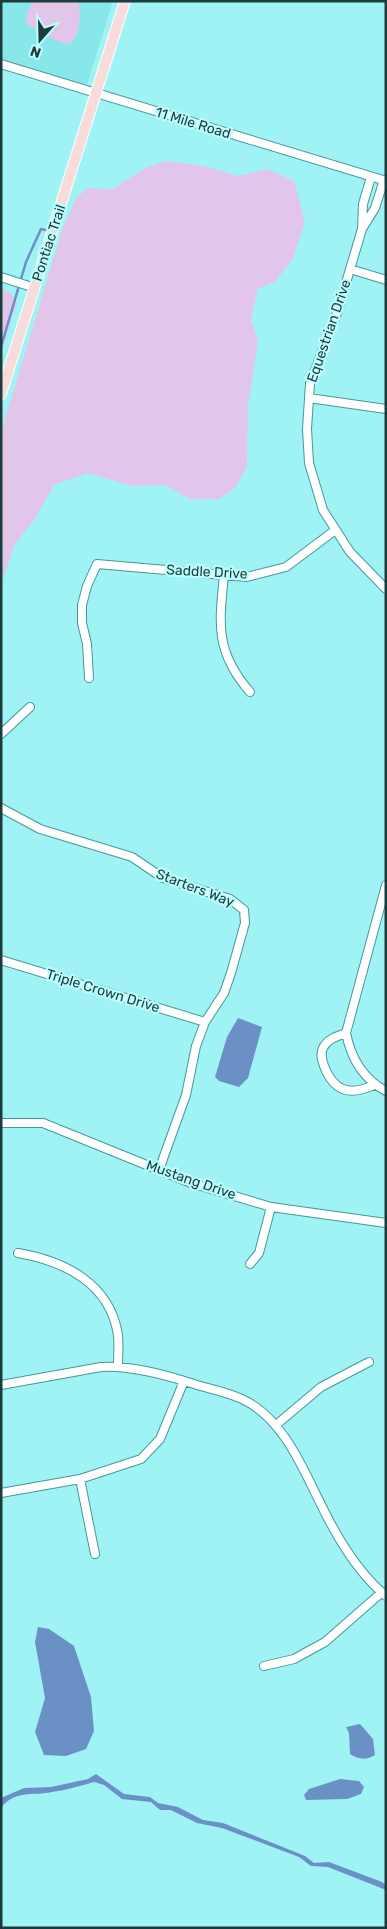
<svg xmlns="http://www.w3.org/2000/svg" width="387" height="1929" viewBox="0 0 387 1929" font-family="Rubik,sans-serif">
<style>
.built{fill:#88e7e9}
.green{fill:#e1c6ea}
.water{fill:#6b90c5}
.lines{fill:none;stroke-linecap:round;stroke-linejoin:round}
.stream{stroke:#6b90c5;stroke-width:2.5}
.minor-casing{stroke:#45989a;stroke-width:10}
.major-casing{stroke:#fff;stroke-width:12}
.minor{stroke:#fff;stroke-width:8}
.major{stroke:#f8dcdc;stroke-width:10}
.labels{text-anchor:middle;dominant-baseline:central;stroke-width:4.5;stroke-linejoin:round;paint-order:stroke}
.street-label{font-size:14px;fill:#1a3c3d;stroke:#bcfdfe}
</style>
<rect width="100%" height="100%" fill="#a0f3f4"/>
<path class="built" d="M 1,1 L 113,1 L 87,85 L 1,59 Z"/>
<path class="green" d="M 33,1 L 78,1 C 82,14 80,36 69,45 C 58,42 34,31 26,22 L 27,13 Z
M 166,161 L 204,166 L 238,176 L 267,169 L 294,181 L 305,222 L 293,258 L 276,281 L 258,289 L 251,320 L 258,340 L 248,407 L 247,467 L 235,488 L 219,499 L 190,499 L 165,485 L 131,486 L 88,473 L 54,485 L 34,520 L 15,544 L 1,585 L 1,432 L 63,227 L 76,198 L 88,188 L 113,189 L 145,168 Z
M 1,289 L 11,293 L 17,302 L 1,354 Z"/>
<path class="water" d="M 238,1018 L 262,1027 L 248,1078 L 239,1087 L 219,1081 L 215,1077 L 227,1037 Z
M 38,1627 L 49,1629 L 74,1646 L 91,1697 L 94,1731 L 86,1749 L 66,1756 L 44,1755 L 35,1732 L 45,1698 L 35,1642 Z
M 360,1724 L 373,1739 L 375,1755 C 367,1760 359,1760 350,1754 L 349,1733 L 346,1727 Z
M 96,1774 L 124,1794 L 150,1797 L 158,1803 L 178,1807 L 203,1820 L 223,1823 L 305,1856 L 314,1863 L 329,1862 L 382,1882 L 386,1885 L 386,1890 L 328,1867 L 311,1866 L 299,1857 L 222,1828 L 197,1823 L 171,1810 L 160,1810 L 151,1802 L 122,1799 L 104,1785 L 94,1782 C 80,1786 66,1790 52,1792 C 33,1796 14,1790 1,1808 L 1,1798 L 24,1788 L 51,1787 L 88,1779 Z
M 340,1779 L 359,1781 L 364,1787 L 361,1794 L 347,1799 L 306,1800 L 304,1795 L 309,1789 Z"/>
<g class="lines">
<path class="stream" d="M 1,347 L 26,262 L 41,229 L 50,231"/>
<g class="minor-casing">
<path id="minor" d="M 1,64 L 386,181
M 384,180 L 375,208 L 362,229 L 337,313 L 310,383 L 307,429 L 309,463 L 323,510 L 350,552 L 386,589
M 362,229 L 363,204 L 371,177
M 350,269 L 386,280
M 1,277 L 35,288
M 309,398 L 386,409
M 224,575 C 219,624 215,652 250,692
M 89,678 L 87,644 L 82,623 L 82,605 L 87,586 L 97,564 L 247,577 L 286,567 L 334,531
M 1,734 L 30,707
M 1,808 L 40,829 L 132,857 L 163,878 L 230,899 L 244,910 L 245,923 L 231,973 L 224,993 L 205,1022 L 196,1046 L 186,1095 L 159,1170
M 386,885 L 346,1033 C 351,1058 363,1079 386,1091
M 1,960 L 205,1022
M 346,1033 C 338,1036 327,1039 323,1048 C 320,1054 322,1060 324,1066 C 334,1092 350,1096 374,1085
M 1,1123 L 43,1123 L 191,1183 L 271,1207 L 386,1223
M 18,1253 C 64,1261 110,1283 118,1335 C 119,1345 118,1356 118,1366
M 250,1264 L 259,1253 L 271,1207
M 1,1385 L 101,1367 C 131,1365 166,1375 194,1384 C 210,1389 227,1392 242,1399 C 289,1421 307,1481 331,1524 C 345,1550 363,1577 386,1596
M 276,1425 L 321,1387 L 369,1362
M 80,1479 L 95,1554
M 1,1493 L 80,1479 L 141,1459 L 160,1439 L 184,1381
M 264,1666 L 294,1659 L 325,1642 L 381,1593"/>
</g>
<g class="major-casing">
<path id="major" d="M 1,394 L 125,1"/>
</g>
<use href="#minor" class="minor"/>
<use href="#major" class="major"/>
</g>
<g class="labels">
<g class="street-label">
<text transform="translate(193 123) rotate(17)">11 Mile Road</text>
<text transform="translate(49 243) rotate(-72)">Pontiac Trail</text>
<text transform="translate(329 331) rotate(-71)">Equestrian Drive</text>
<text transform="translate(207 572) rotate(3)">Saddle Drive</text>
<text transform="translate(195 888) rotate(21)">Starters Way</text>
<text transform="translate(103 991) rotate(17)">Triple Crown Drive</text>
<text transform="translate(191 1180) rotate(19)">Mustang Drive</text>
</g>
</g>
<rect width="387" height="1929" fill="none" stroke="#1a3c3d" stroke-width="5"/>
<g transform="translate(40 40) rotate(200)" stroke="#bcfdfe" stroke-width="4" paint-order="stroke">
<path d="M0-4L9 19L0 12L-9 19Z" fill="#1a3c3d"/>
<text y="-8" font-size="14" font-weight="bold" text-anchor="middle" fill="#1a3c3d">N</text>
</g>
</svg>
